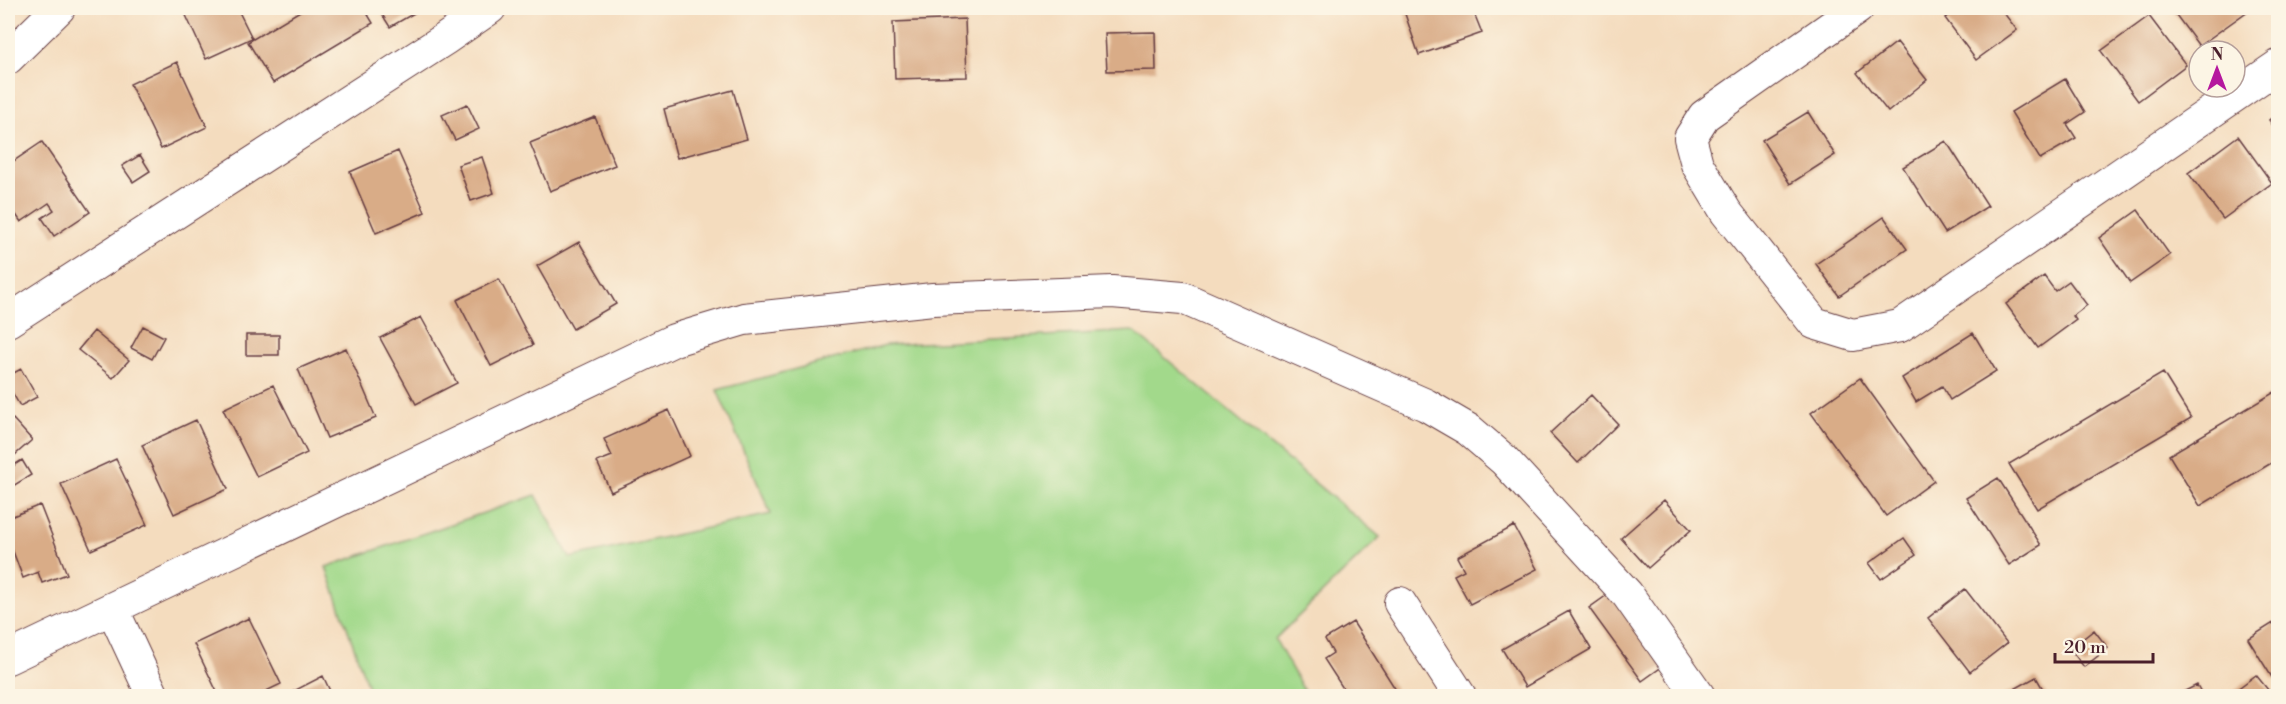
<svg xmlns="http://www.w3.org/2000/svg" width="2286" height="704" viewBox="0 0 2286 704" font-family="'Libre Bodoni',serif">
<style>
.green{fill:#a2d98b;stroke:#767c5b;stroke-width:1.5}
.building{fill:#d9ac87}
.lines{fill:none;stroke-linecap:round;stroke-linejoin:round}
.minor-casing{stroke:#643b41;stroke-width:34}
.minor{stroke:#fff;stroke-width:32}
</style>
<rect width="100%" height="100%" fill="#fcf5e5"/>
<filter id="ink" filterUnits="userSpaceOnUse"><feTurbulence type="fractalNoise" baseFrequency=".0167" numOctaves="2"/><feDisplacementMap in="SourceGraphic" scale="12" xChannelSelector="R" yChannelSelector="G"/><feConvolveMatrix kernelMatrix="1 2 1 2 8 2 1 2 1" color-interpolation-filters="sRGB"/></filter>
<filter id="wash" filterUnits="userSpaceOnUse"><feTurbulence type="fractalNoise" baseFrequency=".008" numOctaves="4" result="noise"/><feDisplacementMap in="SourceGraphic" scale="24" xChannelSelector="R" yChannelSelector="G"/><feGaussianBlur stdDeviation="1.35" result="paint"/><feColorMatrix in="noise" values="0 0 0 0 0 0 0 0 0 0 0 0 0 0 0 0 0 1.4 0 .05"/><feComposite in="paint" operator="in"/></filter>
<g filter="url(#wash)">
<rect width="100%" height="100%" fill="#f4dcbe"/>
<path class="green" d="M 1133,331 L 1380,537 L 1275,639 L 1307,696 L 371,696 L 326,567 L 536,495 L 570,558 L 771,514 L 717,390 L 886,345 Z"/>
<g id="blocks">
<path class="building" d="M 191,8 L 237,8 L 252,38 L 206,59 L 184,11 Z
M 305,8 L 364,8 L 373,23 L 273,83 L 248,42 Z
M 378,8 L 423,8 L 390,27 Z
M 1403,8 L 1472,8 L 1482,33 L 1419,55 Z
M 1960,8 L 2000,8 L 2017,30 L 1976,60 L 1945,18 Z
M 2177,8 L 2252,8 L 2199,46 L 2173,11 Z
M 2149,16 L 2186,65 L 2138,101 L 2101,51 Z
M 965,19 L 967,77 L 895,79 L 893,22 Z
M 1155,32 L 1156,70 L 1107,71 L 1105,33 Z
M 1897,42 L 1927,80 L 1888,112 L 1857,73 Z
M 177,62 L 207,127 L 161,149 L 130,84 Z
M 2065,79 L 2085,112 L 2067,124 L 2076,138 L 2040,159 L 2011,112 Z
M 733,90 L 747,139 L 677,158 L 664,109 Z
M 467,104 L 479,129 L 455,140 L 442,115 Z
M 1808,112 L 1835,155 L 1790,184 L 1762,140 Z
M 2278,113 L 2278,133 L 2269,120 Z
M 595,117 L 615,165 L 550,191 L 530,143 Z
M 2238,136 L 2272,183 L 2223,219 L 2188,173 Z
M 1946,141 L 1988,206 L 1945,233 L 1903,167 Z
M 42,142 L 90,212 L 54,236 L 42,218 L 54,210 L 49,203 L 21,222 L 15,213 L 8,218 L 8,165 Z
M 398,151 L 425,212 L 376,233 L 350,172 Z
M 140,155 L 150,171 L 133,182 L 122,166 Z
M 482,157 L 494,193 L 471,201 L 458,165 Z
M 2138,210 L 2170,255 L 2130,283 L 2099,238 Z
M 1884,217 L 1907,249 L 1839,296 L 1816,264 Z
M 579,242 L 616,304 L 573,329 L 537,266 Z
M 2044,276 L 2055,291 L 2069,281 L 2087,305 L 2073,316 L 2076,320 L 2038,348 L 2006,304 Z
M 499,279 L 533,345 L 491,366 L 457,300 Z
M 421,317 L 457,383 L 416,404 L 380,338 Z
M 143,326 L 164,337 L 152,359 L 131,348 Z
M 94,331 L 129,360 L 113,378 L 78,350 Z
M 1973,333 L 1996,371 L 1950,400 L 1942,386 L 1916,402 L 1902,378 Z
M 246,335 L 279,335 L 279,355 L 246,355 Z
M 346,348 L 376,418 L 327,438 L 298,369 Z
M 21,369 L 37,397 L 20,406 L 8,385 L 8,376 Z
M 2163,373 L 2191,418 L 2037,509 L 2009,464 Z
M 1860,378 L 1934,481 L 1886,516 L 1811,413 Z
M 273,385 L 307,453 L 257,477 L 223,409 Z
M 2278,390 L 2278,459 L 2200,506 L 2169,455 Z
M 1591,395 L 1618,424 L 1578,463 L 1550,433 Z
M 669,410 L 690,456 L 611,492 L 597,462 L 612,456 L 604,439 Z
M 13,419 L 32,440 L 8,461 L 8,424 Z
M 196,420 L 228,489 L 174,514 L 142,445 Z
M 116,459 L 147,525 L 91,550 L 61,484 Z
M 22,460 L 31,475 L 8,489 L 8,469 Z
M 1998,478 L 2041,545 L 2009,565 L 1966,498 Z
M 1664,500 L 1691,530 L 1648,568 L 1621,538 Z
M 40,505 L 67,574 L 42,583 L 38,572 L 23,578 L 8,538 L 8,518 Z
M 1514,526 L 1537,569 L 1470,604 L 1454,575 L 1464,570 L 1457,557 Z
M 1904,538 L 1916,555 L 1881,579 L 1869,563 Z
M 1965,589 L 2007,643 L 1970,672 L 1928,618 Z
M 1610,593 L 1663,666 L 1642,681 L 1589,608 Z
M 1569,611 L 1591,649 L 1525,687 L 1502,649 Z
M 249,618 L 281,684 L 256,696 L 219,696 L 194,644 Z
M 2278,620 L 2278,676 L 2273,679 L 2248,639 Z
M 1353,622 L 1396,690 L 1386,696 L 1348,696 L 1324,659 L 1333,653 L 1325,639 Z
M 2094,630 L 2108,648 L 2084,667 L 2070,649 Z
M 2256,675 L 2273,696 L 2228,696 Z
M 323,676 L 330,691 L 319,696 L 289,696 L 288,694 Z
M 2036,677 L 2047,696 L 2002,696 Z
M 2197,685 L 2203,696 L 2175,696 Z"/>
</g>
</g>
<g filter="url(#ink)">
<use href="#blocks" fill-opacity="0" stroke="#643b41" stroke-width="1.5"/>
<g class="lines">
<g class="minor-casing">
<path id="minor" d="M 1858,8 L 1704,116 L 1690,138 L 1697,164 L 1726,212 L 1814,323 L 1853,335 L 1900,326 L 2278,66
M 8,58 L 59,8
M 8,321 L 445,39 L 490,8
M 1400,603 L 1460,696
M 113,610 L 153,696
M 8,658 L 674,340 L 744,319 L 933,299 L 1112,292 L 1183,298 L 1426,405 L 1469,430 L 1504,460 L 1627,594 L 1699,696"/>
</g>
<use href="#minor" class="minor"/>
</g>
</g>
<rect width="2286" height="704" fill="none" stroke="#fcf5e5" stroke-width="30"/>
<g transform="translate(2217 69)"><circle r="28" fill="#fcf5e5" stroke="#b59f9b" stroke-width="1.5"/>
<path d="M0-4.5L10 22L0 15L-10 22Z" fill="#b5179e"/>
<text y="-9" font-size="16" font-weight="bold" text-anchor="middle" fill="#4a1f2b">N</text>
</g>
<path d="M2055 653v9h98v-9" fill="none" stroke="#4a1f2b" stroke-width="3"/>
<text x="2064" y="653" font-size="18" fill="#4a1f2b" stroke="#fcf5e5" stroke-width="4.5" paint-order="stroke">20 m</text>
</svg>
